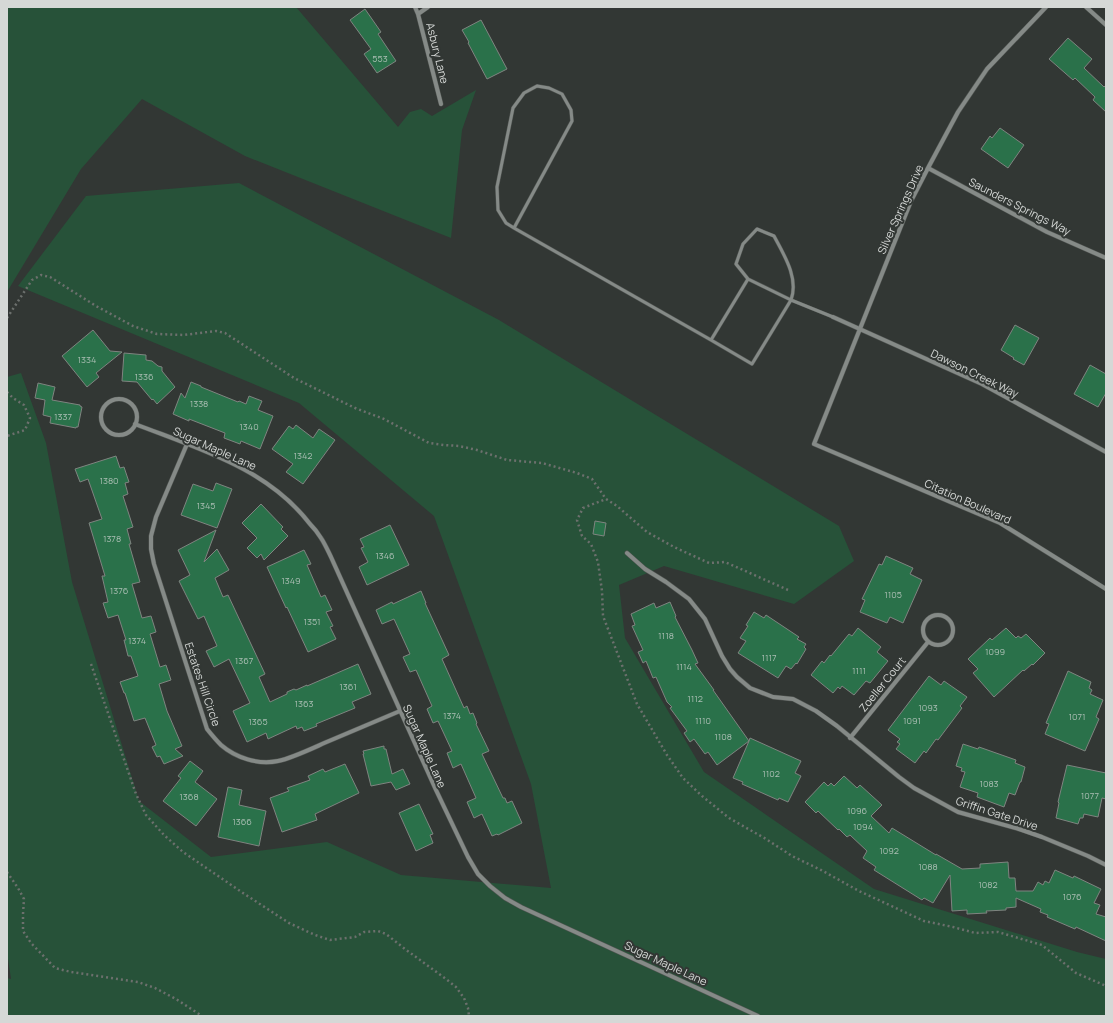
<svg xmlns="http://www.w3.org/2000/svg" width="1113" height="1023" viewBox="0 0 1113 1023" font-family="Manrope,sans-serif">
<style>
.green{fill:#275239}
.building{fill:#2a714a;stroke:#7f8480}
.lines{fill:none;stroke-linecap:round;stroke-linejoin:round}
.lane-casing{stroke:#525653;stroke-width:4}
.street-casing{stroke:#525653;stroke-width:5}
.path{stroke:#6c706d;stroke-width:2.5;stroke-dasharray:2 3;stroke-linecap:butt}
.lane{stroke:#858a87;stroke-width:3}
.street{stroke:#858a87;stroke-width:4}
.labels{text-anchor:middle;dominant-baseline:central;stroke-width:4;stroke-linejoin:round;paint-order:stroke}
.number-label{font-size:9px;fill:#aabeb3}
.street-label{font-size:11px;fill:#d5d8d6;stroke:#323734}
</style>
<rect width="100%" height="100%" fill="#323734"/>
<path class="green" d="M 7,7 L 296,7 L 398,127 L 410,112 L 421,109 L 432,116 L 476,90 L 462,130 L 451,238 L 245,156 L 142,99 L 81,169 L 7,292 Z
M 239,183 L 499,320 L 839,526 L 854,561 L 794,604 L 664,566 L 619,585 L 625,638 L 704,772 L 874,889 L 1077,952 L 1106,959 L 1106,1016 L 7,1016 L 7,978 L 11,979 L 7,952 L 7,377 L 21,373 L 46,443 L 72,582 L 139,801 L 211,857 L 327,842 L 401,875 L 551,888 L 531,784 L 434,516 L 299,403 L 18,286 L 86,196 Z"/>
<path class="building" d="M 365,9 L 381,32 L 378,34 L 396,61 L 377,73 L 364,54 L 371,49 L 350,20 Z
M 481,20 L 507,69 L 487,79 L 468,43 L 469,42 L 462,30 Z
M 1068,38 L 1092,59 L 1084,68 L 1104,87 L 1106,85 L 1106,112 L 1093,100 L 1095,97 L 1075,78 L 1073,80 L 1049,59 Z
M 1000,128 L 1024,145 L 1008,168 L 981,149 L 990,136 L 992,138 Z
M 1015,325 L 1039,338 L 1024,365 L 1013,359 L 1014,358 L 1001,350 Z
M 93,330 L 110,351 L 122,352 L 96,373 L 99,377 L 87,387 L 62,356 Z
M 124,353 L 146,355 L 146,360 L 152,361 L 158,366 L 162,367 L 162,371 L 175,387 L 157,404 L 153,399 L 152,400 L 137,382 L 122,381 Z
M 1090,365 L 1106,374 L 1106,393 L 1098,407 L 1074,394 Z
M 191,382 L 201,386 L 201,387 L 238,402 L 239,401 L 246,404 L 249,396 L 262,401 L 258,410 L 273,416 L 260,449 L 241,441 L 240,444 L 224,438 L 225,433 L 189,419 L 189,421 L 173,414 L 181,393 L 185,398 Z
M 38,383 L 55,387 L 52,400 L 80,405 L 80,406 L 82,407 L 78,427 L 76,427 L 76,428 L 50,423 L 51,417 L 43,415 L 45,400 L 35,398 Z
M 296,425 L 313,438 L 319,429 L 335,440 L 303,484 L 286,472 L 293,464 L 272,449 L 289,426 L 293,429 Z
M 116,456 L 120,468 L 124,467 L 129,482 L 125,483 L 128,494 L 123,496 L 133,527 L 127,529 L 131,544 L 129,544 L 140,582 L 132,584 L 142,618 L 151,616 L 156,632 L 150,634 L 160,667 L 166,665 L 171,680 L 159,684 L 167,711 L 182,746 L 175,749 L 183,756 L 164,764 L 160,756 L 157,757 L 152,747 L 156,745 L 145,718 L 134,721 L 125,693 L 124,693 L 120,682 L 138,676 L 131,656 L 128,656 L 124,640 L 126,640 L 118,615 L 108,618 L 103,603 L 108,602 L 102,576 L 105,576 L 89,523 L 102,519 L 88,479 L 80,482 L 75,469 Z
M 216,483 L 232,489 L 217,528 L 181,515 L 193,484 L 213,491 Z
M 261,504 L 283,527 L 281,529 L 288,536 L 264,560 L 261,554 L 257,558 L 247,548 L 257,538 L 242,523 Z
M 595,521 L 606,523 L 604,536 L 593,534 Z
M 390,525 L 409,565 L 367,585 L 359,567 L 368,562 L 361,548 L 364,547 L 360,539 Z
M 216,530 L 204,562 L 217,549 L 229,570 L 215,578 L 223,597 L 228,595 L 265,674 L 259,677 L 270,702 L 287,694 L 287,692 L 294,689 L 296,690 L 307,685 L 307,686 L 358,664 L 371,694 L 352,702 L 355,708 L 316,724 L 317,726 L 304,731 L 302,727 L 297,729 L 296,726 L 268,739 L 266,733 L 247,742 L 233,711 L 250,703 L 229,659 L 214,667 L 206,651 L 217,646 L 204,616 L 198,619 L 179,581 L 190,575 L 178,550 Z
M 304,550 L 311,564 L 307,565 L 321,597 L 325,595 L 332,610 L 326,612 L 333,626 L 330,627 L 336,639 L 308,652 L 287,607 L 286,608 L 267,567 Z
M 886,556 L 913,568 L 910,574 L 922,580 L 903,623 L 890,617 L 887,623 L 860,612 L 865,600 L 862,599 L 879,564 L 882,565 Z
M 421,591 L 426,603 L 425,603 L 449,655 L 442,659 L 464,708 L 467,706 L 470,714 L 473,713 L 477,723 L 476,724 L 489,751 L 482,754 L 503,798 L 505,798 L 507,803 L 512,801 L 522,823 L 498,835 L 497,834 L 492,836 L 482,814 L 474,818 L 467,802 L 476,798 L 461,764 L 453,768 L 447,753 L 452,751 L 438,721 L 433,723 L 427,709 L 432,706 L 416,670 L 410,672 L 403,657 L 410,654 L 394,619 L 382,624 L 376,610 L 392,602 L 393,604 Z
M 670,602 L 676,616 L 675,617 L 692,650 L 698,663 L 695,664 L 714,690 L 713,690 L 749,741 L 750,738 L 801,761 L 795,773 L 801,776 L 788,802 L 779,798 L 778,800 L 742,784 L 743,782 L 733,778 L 749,741 L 717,765 L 708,752 L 705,754 L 694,739 L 690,742 L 684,733 L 687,731 L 670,708 L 672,707 L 667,702 L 656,677 L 653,678 L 646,661 L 643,663 L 638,652 L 643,650 L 632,626 L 635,625 L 631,614 L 654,603 L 656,608 Z
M 754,612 L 764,618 L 766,615 L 799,637 L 797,639 L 806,644 L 804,647 L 806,649 L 797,664 L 796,663 L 791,669 L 786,666 L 778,678 L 738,653 L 746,641 L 740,638 L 748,626 L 746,625 Z
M 858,628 L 881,647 L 877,652 L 888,661 L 870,683 L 866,681 L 854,695 L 842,686 L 840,689 L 838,687 L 833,693 L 811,675 L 822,661 L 824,663 L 830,655 L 831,656 L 849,634 L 852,636 Z
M 1006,628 L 1016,638 L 1018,636 L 1021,638 L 1026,634 L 1045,653 L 1033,665 L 1032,664 L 1024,671 L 1023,670 L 994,697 L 973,673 L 978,669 L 968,659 L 990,638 L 992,640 Z
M 1068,671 L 1091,682 L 1089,688 L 1092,690 L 1090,694 L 1103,700 L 1096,717 L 1099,719 L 1085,751 L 1045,734 L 1049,724 L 1046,723 Z
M 929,676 L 941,685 L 944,681 L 967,697 L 960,706 L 962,708 L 938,740 L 936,739 L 926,753 L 924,751 L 915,763 L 896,749 L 900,744 L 897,742 L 900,739 L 888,730 Z
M 963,744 L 978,749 L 979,747 L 1016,760 L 1015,763 L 1025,767 L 1021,782 L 1020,782 L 1015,795 L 1009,793 L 1004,807 L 977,797 L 978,793 L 960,787 L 965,772 L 961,771 L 962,768 L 956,766 Z
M 384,746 L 384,749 L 386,749 L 392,774 L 403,769 L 410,784 L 396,790 L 391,782 L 371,786 L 363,754 L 364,754 L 363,751 Z
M 190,761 L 203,771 L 195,782 L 217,799 L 196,826 L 163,801 L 181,778 L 178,776 Z
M 345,764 L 359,793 L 315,814 L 317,820 L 282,832 L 270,798 L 289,791 L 287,788 L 310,780 L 308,776 L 323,769 L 325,772 Z
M 1067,765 L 1106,773 L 1106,799 L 1102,798 L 1098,817 L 1084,814 L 1083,818 L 1080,818 L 1078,824 L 1056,818 L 1059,803 L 1058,802 Z
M 844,776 L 857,788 L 860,785 L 882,805 L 871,816 L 889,833 L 892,828 L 936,855 L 936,854 L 962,869 L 980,868 L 980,864 L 1008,862 L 1009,878 L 1015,878 L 1016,891 L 1033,891 L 1038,882 L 1043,885 L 1045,881 L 1049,883 L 1055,870 L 1073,878 L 1074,876 L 1101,889 L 1094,903 L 1100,905 L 1096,914 L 1106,917 L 1106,941 L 1076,927 L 1075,929 L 1047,917 L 1048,915 L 1040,912 L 1041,909 L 1016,898 L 1016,907 L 1006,908 L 1006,910 L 986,911 L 987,913 L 967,914 L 967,910 L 952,911 L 950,875 L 933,903 L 924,898 L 922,900 L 874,870 L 876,867 L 863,858 L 867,851 L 850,835 L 847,837 L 839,829 L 838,830 L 818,811 L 816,813 L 805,802 L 824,782 L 828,786 L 831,783 L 834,786 Z
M 228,787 L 242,790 L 239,805 L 266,811 L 259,846 L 218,837 Z
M 419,804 L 433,834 L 430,835 L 433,843 L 416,851 L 399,813 Z"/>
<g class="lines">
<g class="lane-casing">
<path id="lane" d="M 514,228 L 572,121 L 571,110 L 562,94 L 549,88 L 537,86 L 524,93 L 513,108 L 497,187 L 498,210 L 506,223 L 514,228 L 711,340 L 752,364 L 791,300 L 833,317
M 711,340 L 748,279 L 791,300 C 799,278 784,255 774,236 L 757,229 L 743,244 L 736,264 L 748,279"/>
</g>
<g class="street-casing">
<path id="street" d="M 415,7 L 418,14 L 441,104
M 1046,7 L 987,69 L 958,112 L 928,168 L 911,201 L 814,444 L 1000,523 L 1106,589
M 1086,7 L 1106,25
M 418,14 L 428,7
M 928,168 L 1047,232 L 1106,258
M 833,317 L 982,384 L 1106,452
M101 417a18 18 0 1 1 36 0a18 18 0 1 1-36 0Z
M 135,424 C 199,449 267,468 310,524 C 314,528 318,533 321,538 C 325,544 328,551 331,557 L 436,790 L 468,857 L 478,874 L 490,886 L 505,898 L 521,907 L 758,1016
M 187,444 L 156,517 L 151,536 L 151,549 L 154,564 L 207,729 C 211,734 216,740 221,745 C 236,758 258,765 278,761 C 293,758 315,747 329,741 C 353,731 376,721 400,711
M 627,553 L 645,569 L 666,582 L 689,599 L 705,619 L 722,656 L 730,669 L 737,677 L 750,688 L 773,697 L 793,699 L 816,711 L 837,726 L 899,777 L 914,788 L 958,812 L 1019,829 L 1042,837 L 1088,856 L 1106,865
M923 630a15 15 0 1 1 30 0a15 15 0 1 1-30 0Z
M 850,738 L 928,642"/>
</g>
<path class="path" d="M 7,318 L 32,280 L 41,275 L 50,277 L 96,306 L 133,326 L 157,334 L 184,335 L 216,331 L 225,333 L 294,378 L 355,408 L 384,419 L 429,443 L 444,445 L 459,446 L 477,450 L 507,460 L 542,463 L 577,473 L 592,479 L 606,499
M 7,392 L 13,398 L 24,405 L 30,418 L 25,430 L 7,436
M 788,590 L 725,562 L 709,563 L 674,547 L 647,532 L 617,506 L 606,499 L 583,508 L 577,520 L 582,536 L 591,544 L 598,562 L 602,591 L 603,616 L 637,704 L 667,755 L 683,778 L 702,796 L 729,818 L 766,839 L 792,856 L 821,870 L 859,891 L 924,921 L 953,927 L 975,933 L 998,932 L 1042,945 L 1076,973 L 1106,986
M 91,664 L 136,794 L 146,815 L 164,835 L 183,852 L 243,893 L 289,923 L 315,935 L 330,940 L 355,937 L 364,932 L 378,931 L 386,934 L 405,949 L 446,979 L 456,987 L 464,998 L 468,1008 L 469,1016
M 7,872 L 18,888 L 24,899 L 23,914 L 23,931 L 31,943 L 55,968 L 71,972 L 138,982 L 155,988 L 176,999 L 202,1016"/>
<use href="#lane" class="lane"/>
<use href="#street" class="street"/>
</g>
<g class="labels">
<g class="number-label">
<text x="380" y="58">553</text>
<text x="87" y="359">1334</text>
<text x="144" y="376">1336</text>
<text x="199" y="403">1338</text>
<text x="63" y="416">1337</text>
<text x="249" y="426">1340</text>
<text x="303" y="455">1342</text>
<text x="109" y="480">1380</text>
<text x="206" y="505">1345</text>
<text x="112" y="538">1378</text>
<text x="385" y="555">1346</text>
<text x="291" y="580">1349</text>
<text x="119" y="590">1376</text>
<text x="893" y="594">1105</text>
<text x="312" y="621">1351</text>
<text x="666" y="635">1118</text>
<text x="137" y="640">1374</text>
<text x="995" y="651">1099</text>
<text x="769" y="657">1117</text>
<text x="244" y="660">1367</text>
<text x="684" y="666">1114</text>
<text x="859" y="670">1111</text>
<text x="348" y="686">1361</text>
<text x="695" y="698">1112</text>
<text x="304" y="703">1363</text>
<text x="928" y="707">1093</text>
<text x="452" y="715">1374</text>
<text x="1077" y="716">1071</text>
<text x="703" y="720">1110</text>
<text x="912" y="720">1091</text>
<text x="258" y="721">1365</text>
<text x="723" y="736">1108</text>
<text x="771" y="773">1102</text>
<text x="989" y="783">1083</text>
<text x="1090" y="795">1077</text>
<text x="189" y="796">1368</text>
<text x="857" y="810">1096</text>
<text x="242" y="821">1366</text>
<text x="863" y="826">1094</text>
<text x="889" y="850">1092</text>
<text x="928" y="866">1088</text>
<text x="988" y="884">1082</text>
<text x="1072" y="896">1076</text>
</g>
<g class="street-label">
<text transform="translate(438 53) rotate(76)">Asbury Lane</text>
<text transform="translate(1020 206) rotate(27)">Saunders Springs Way</text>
<text transform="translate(900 209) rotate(-66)">Silver Springs Drive</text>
<text transform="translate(975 373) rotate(26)">Dawson Creek Way</text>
<text transform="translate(215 448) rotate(24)">Sugar Maple Lane</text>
<text transform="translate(968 501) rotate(24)">Citation Boulevard</text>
<text transform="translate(203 684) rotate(71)">Estates Hill Circle</text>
<text transform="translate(882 684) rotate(-51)">Zoeller Court</text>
<text transform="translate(425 746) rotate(66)">Sugar Maple Lane</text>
<text transform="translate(997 813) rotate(18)">Griffin Gate Drive</text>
<text transform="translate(666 963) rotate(25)">Sugar Maple Lane</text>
</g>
</g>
<rect width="1113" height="1023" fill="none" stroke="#d5d8d6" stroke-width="16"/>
</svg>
